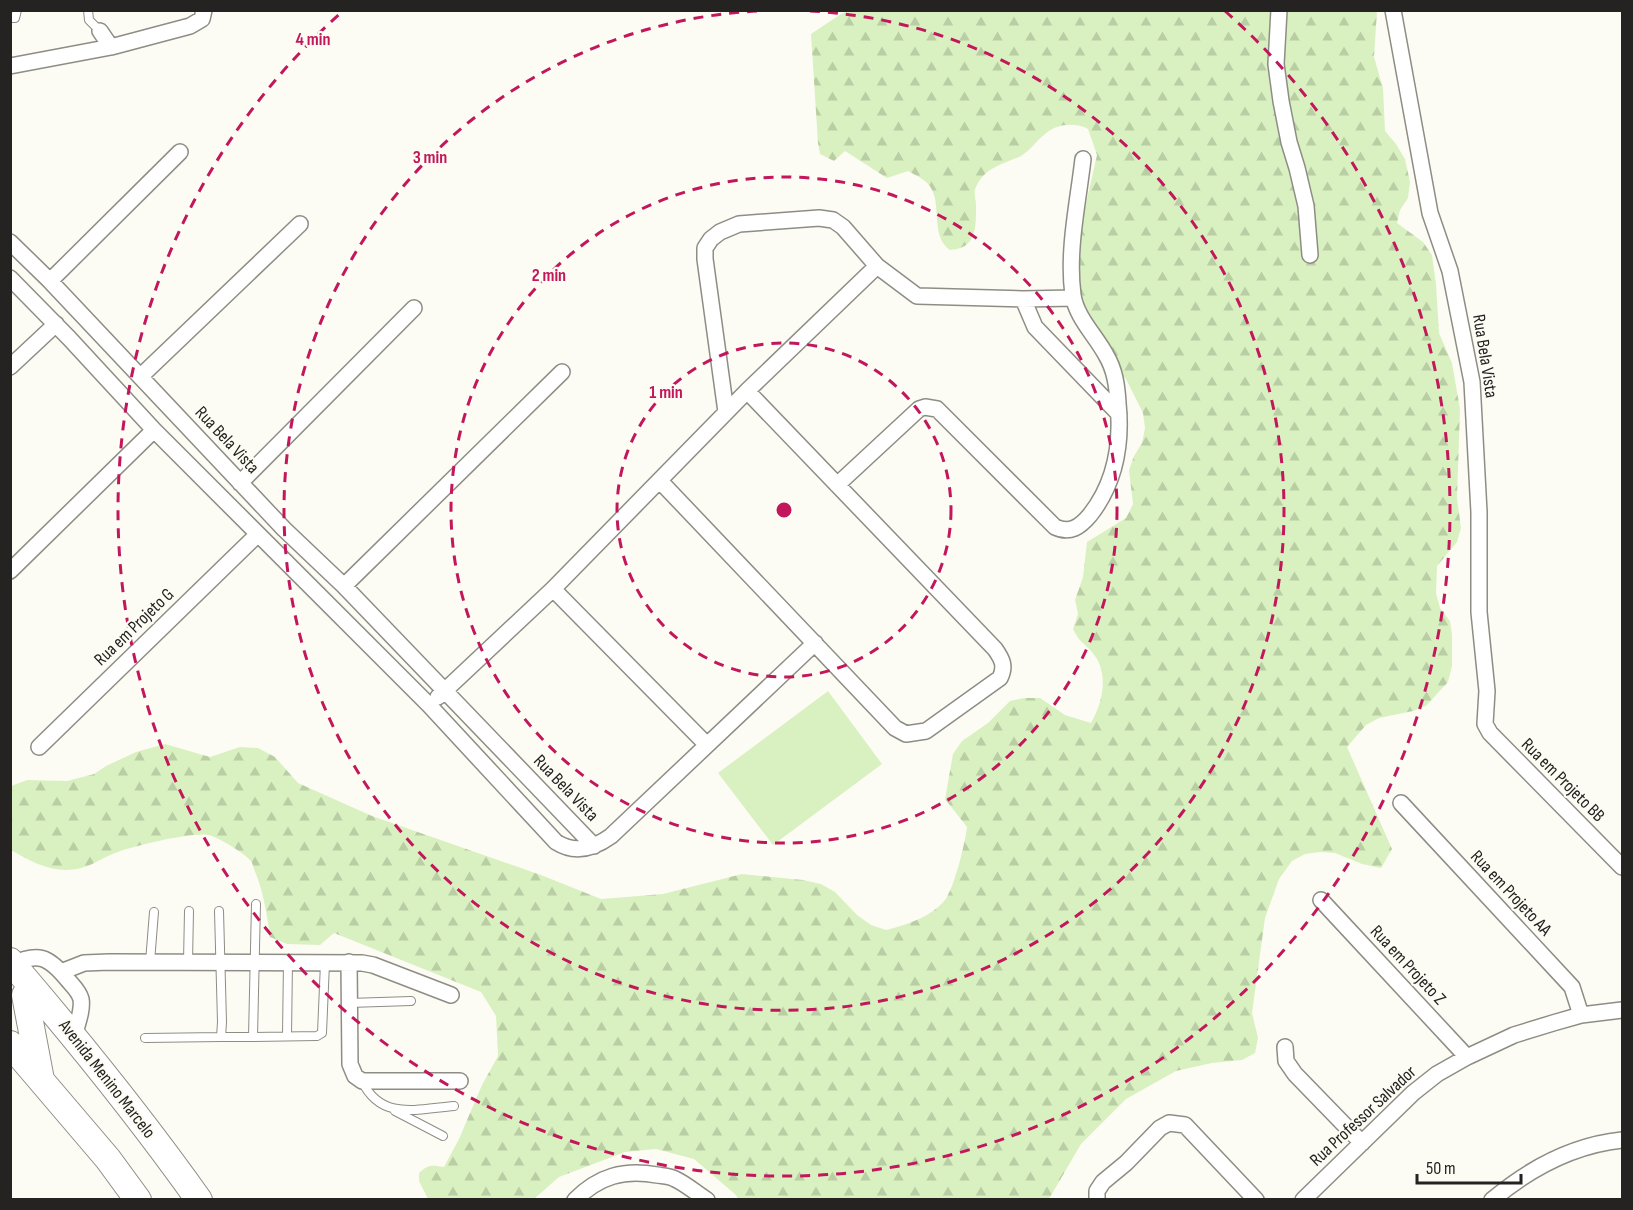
<svg xmlns="http://www.w3.org/2000/svg" width="1633" height="1210" viewBox="0 0 1633 1210" font-family="'Sofia Sans Condensed',sans-serif">
<style>
.forest{fill:url(#forest-firs)}
.pitch{fill:#d9f1c0}
.lines{fill:none;stroke-linecap:round;stroke-linejoin:round}
.service-casing{stroke:#8e8d85;stroke-width:10}
.minor-casing{stroke:#8e8d85;stroke-width:18}
.primary-casing{stroke:#8e8d85;stroke-width:28}
.service{stroke:#fff;stroke-width:8}
.minor{stroke:#fff;stroke-width:15}
.primary{stroke:#fff;stroke-width:26}
.ring{fill:none;stroke:#c2185b;stroke-width:3;stroke-dasharray:10 8}
.labels{text-anchor:middle;dominant-baseline:central;stroke-width:4.5;stroke-linejoin:round;paint-order:stroke}
.street-label{font-size:18px;fill:#242321;stroke:#fdfcf4}
.centre{fill:#c2185b;stroke:#fdfcf4;stroke-width:3}
.ring-label{font-size:18px;text-anchor:middle;font-weight:bold;fill:#c2185b;stroke:#fdfcf4;stroke-width:4.5;stroke-linejoin:round;paint-order:stroke}
</style>
<defs>
<pattern id="forest-firs" width="22" height="20" patternUnits="userSpaceOnUse" patternTransform="scale(1.5)"><rect width="22" height="20" fill="#d9f1c0"/><path d="M5 1l3.5 6h-7zM16 11l3.5 6h-7z" fill="#bacea5"/></pattern>
</defs>
<rect width="100%" height="100%" fill="#fdfcf4"/>
<path class="forest" d="M 850,10 L 1377,11 L 1374,57 L 1383,88 L 1385,131 L 1396,144 L 1405,159 L 1410,182 L 1408,198 L 1400,210 L 1397,223 L 1423,242 L 1432,255 L 1436,284 L 1439,333 L 1452,363 L 1460,409 L 1457,498 L 1461,528 L 1457,542 L 1437,566 L 1436,593 L 1440,608 L 1450,621 L 1452,635 L 1452,666 L 1448,682 L 1426,706 L 1413,711 L 1379,718 L 1366,725 L 1347,747 L 1392,849 L 1381,868 L 1362,864 L 1335,853 L 1320,852 L 1305,854 L 1292,861 L 1279,879 L 1265,918 L 1252,1013 L 1258,1038 L 1255,1053 L 1242,1060 L 1212,1063 L 1176,1071 L 1126,1099 L 1081,1144 L 1049,1199 L 738,1199 L 736,1195 L 694,1159 L 656,1149 L 625,1152 L 559,1177 L 534,1199 L 428,1199 L 419,1181 L 419,1173 C 428,1164 433,1165 444,1167 L 459,1139 L 482,1085 L 498,1056 L 496,1016 L 481,992 L 334,933 L 320,945 L 287,944 L 270,937 C 267,915 264,895 256,874 C 254,870 253,864 251,861 C 244,853 218,837 208,835 C 192,832 134,846 118,852 C 98,859 88,870 66,870 C 46,870 28,860 11,850 L 11,786 L 27,780 L 67,781 L 94,774 L 106,766 L 136,752 L 165,744 L 210,757 L 240,747 L 258,748 L 275,757 L 298,783 L 372,816 L 541,875 L 601,899 L 663,894 L 742,874 L 803,880 L 821,884 L 835,892 L 857,915 L 871,925 L 886,930 C 906,925 931,917 945,900 C 954,888 965,844 967,827 L 945,799 L 953,754 L 962,741 L 988,723 L 1010,701 L 1024,698 L 1040,698 L 1065,715 L 1091,723 C 1103,702 1110,671 1091,651 C 1082,641 1080,643 1073,629 L 1078,614 L 1075,600 L 1083,577 L 1087,542 L 1126,518 L 1133,504 L 1129,470 L 1134,456 L 1142,443 L 1145,428 L 1143,413 L 1126,379 L 1114,366 L 1087,328 L 1080,294 L 1077,254 L 1081,225 L 1097,155 L 1088,129 C 1074,122 1057,124 1045,134 C 1036,141 1031,150 1021,156 C 1004,164 985,167 976,187 C 973,193 976,199 976,205 C 976,227 977,249 950,250 C 930,236 942,207 931,188 C 927,180 915,175 908,171 L 887,178 L 845,151 L 834,161 L 820,154 L 818,143 L 811,34 L 841,14 Z"/>
<path class="pitch" d="M 828,691 L 882,764 L 773,845 L 718,773 Z"/>
<g class="lines">
<g class="service-casing">
<path id="service" d="M 88,10 L 89,20 L 100,31
M 10,18 L 15,18 L 17,10
M 150,962 L 154,912
M 188,962 L 189,911
M 349,1003 L 411,1001
M 287,1036 L 288,961
M 221,1037 L 253,1037 L 256,904
M 253,1037 L 317,1036 L 322,1033 L 325,963
M 145,1038 L 221,1037 L 222,1022 L 219,911
M 362,1081 C 381,1121 417,1109 454,1106
M 395,1111 L 443,1136"/>
</g>
<g class="minor-casing">
<path id="minor" d="M 1279,10 L 1276,64 L 1281,101 L 1289,142 L 1297,168 L 1306,206 L 1310,255
M 1393,10 L 1430,213 L 1450,271 L 1472,382 L 1479,512 L 1479,612 L 1487,691 L 1485,724 L 1490,733 L 1622,867
M 100,31 L 111,47
M 10,66 L 111,47 L 190,26 L 202,19 L 204,10
M 10,242 L 50,281 L 284,529 L 344,586 L 594,846
M 10,278 L 69,338 L 154,430 L 429,705 L 556,842 C 575,854 593,849 611,836 L 815,643
M 50,281 L 180,152
M 1023,299 L 1035,327 L 1119,414
M 10,367 L 56,324
M 141,376 L 300,224
M 726,412 L 705,259 L 705,248 L 711,239 L 720,232 L 739,224 L 819,218 L 833,220 L 843,227 L 877,266 L 917,296 L 1023,299 L 1073,298
M 660,481 L 895,728 L 906,734 L 926,731 L 1000,678 C 1006,666 1002,659 995,649 L 747,391
M 240,483 L 414,308
M 837,485 L 919,409 L 925,407 L 937,409 L 1055,527 C 1070,534 1080,527 1090,515 C 1116,482 1122,443 1118,403 C 1117,386 1115,370 1106,355 C 1096,336 1076,317 1073,295 C 1067,251 1078,203 1083,159
M 10,571 L 154,430
M 344,586 L 562,372
M 553,589 L 707,745
M 438,697 L 553,589 L 747,391 L 877,266
M 39,747 L 257,535
M 1401,803 L 1572,987 L 1581,1015
M 1321,900 L 1467,1057
M 349,962 L 350,1064 L 355,1076 L 362,1081 L 460,1081
M 10,965 C 38,952 48,956 67,979 C 72,985 79,991 81,999 C 83,1010 77,1025 74,1036
M 61,972 L 84,963 L 109,962 L 362,963 L 373,965 L 451,995
M 1285,1047 L 1286,1061 L 1295,1074 L 1362,1143
M 575,1200 C 599,1176 624,1169 657,1175 C 663,1176 670,1176 675,1179 C 686,1184 696,1193 707,1200
M 1097,1200 L 1097,1191 L 1103,1182 L 1126,1163 L 1160,1128 L 1169,1123 L 1185,1125 L 1256,1200
M 1303,1200 L 1413,1093 L 1437,1074 L 1467,1057 L 1514,1035 L 1553,1023 L 1581,1015 L 1622,1010
M 1492,1200 C 1529,1169 1574,1145 1622,1140"/>
</g>
<g class="primary-casing">
<path id="primary" d="M 10,961 C 76,1038 140,1117 199,1200
M 25,995 L 41,1080
M 10,1044 L 108,1159 L 138,1200"/>
</g>
<use href="#service" class="service"/>
<use href="#minor" class="minor"/>
<use href="#primary" class="primary"/>
</g>
<g class="ring">
<circle cx="784" cy="510" r="167"/>
<circle cx="784" cy="510" r="333"/>
<path d="M810 11A500 500 0 1 1 758 11"/>
<path d="M1225 11A666 666 0 1 1 343 11"/>
</g>
<g class="labels">
<g class="street-label">
<text transform="translate(1485 356) rotate(81)">Rua Bela Vista</text>
<text transform="translate(227 440) rotate(47)">Rua Bela Vista</text>
<text transform="translate(134 627) rotate(-44)">Rua em Projeto G</text>
<text transform="translate(1563 780) rotate(45)">Rua em Projeto BB</text>
<text transform="translate(566 788) rotate(46)">Rua Bela Vista</text>
<text transform="translate(1511 893) rotate(47)">Rua em Projeto AA</text>
<text transform="translate(1408 965) rotate(47)">Rua em Projeto Z</text>
<text transform="translate(107 1079) rotate(52)">Avenida Menino Marcelo</text>
<text transform="translate(1363 1116) rotate(-43)">Rua Professor Salvador</text>
</g>
</g>
<circle cx="784" cy="510" r="9" class="centre"/>
<g class="ring-label">
<text x="313" y="45">4 min</text>
<text x="430" y="163">3 min</text>
<text x="549" y="281">2 min</text>
<text x="666" y="398">1 min</text>
</g>
<rect width="1633" height="1210" fill="none" stroke="#242321" stroke-width="24"/>
<path d="M1417 1174v9h104v-9" fill="none" stroke="#242321" stroke-width="3"/>
<text x="1426" y="1174" font-size="18" fill="#242321" stroke="#fdfcf4" stroke-width="4.5" paint-order="stroke">50 m</text>
</svg>
